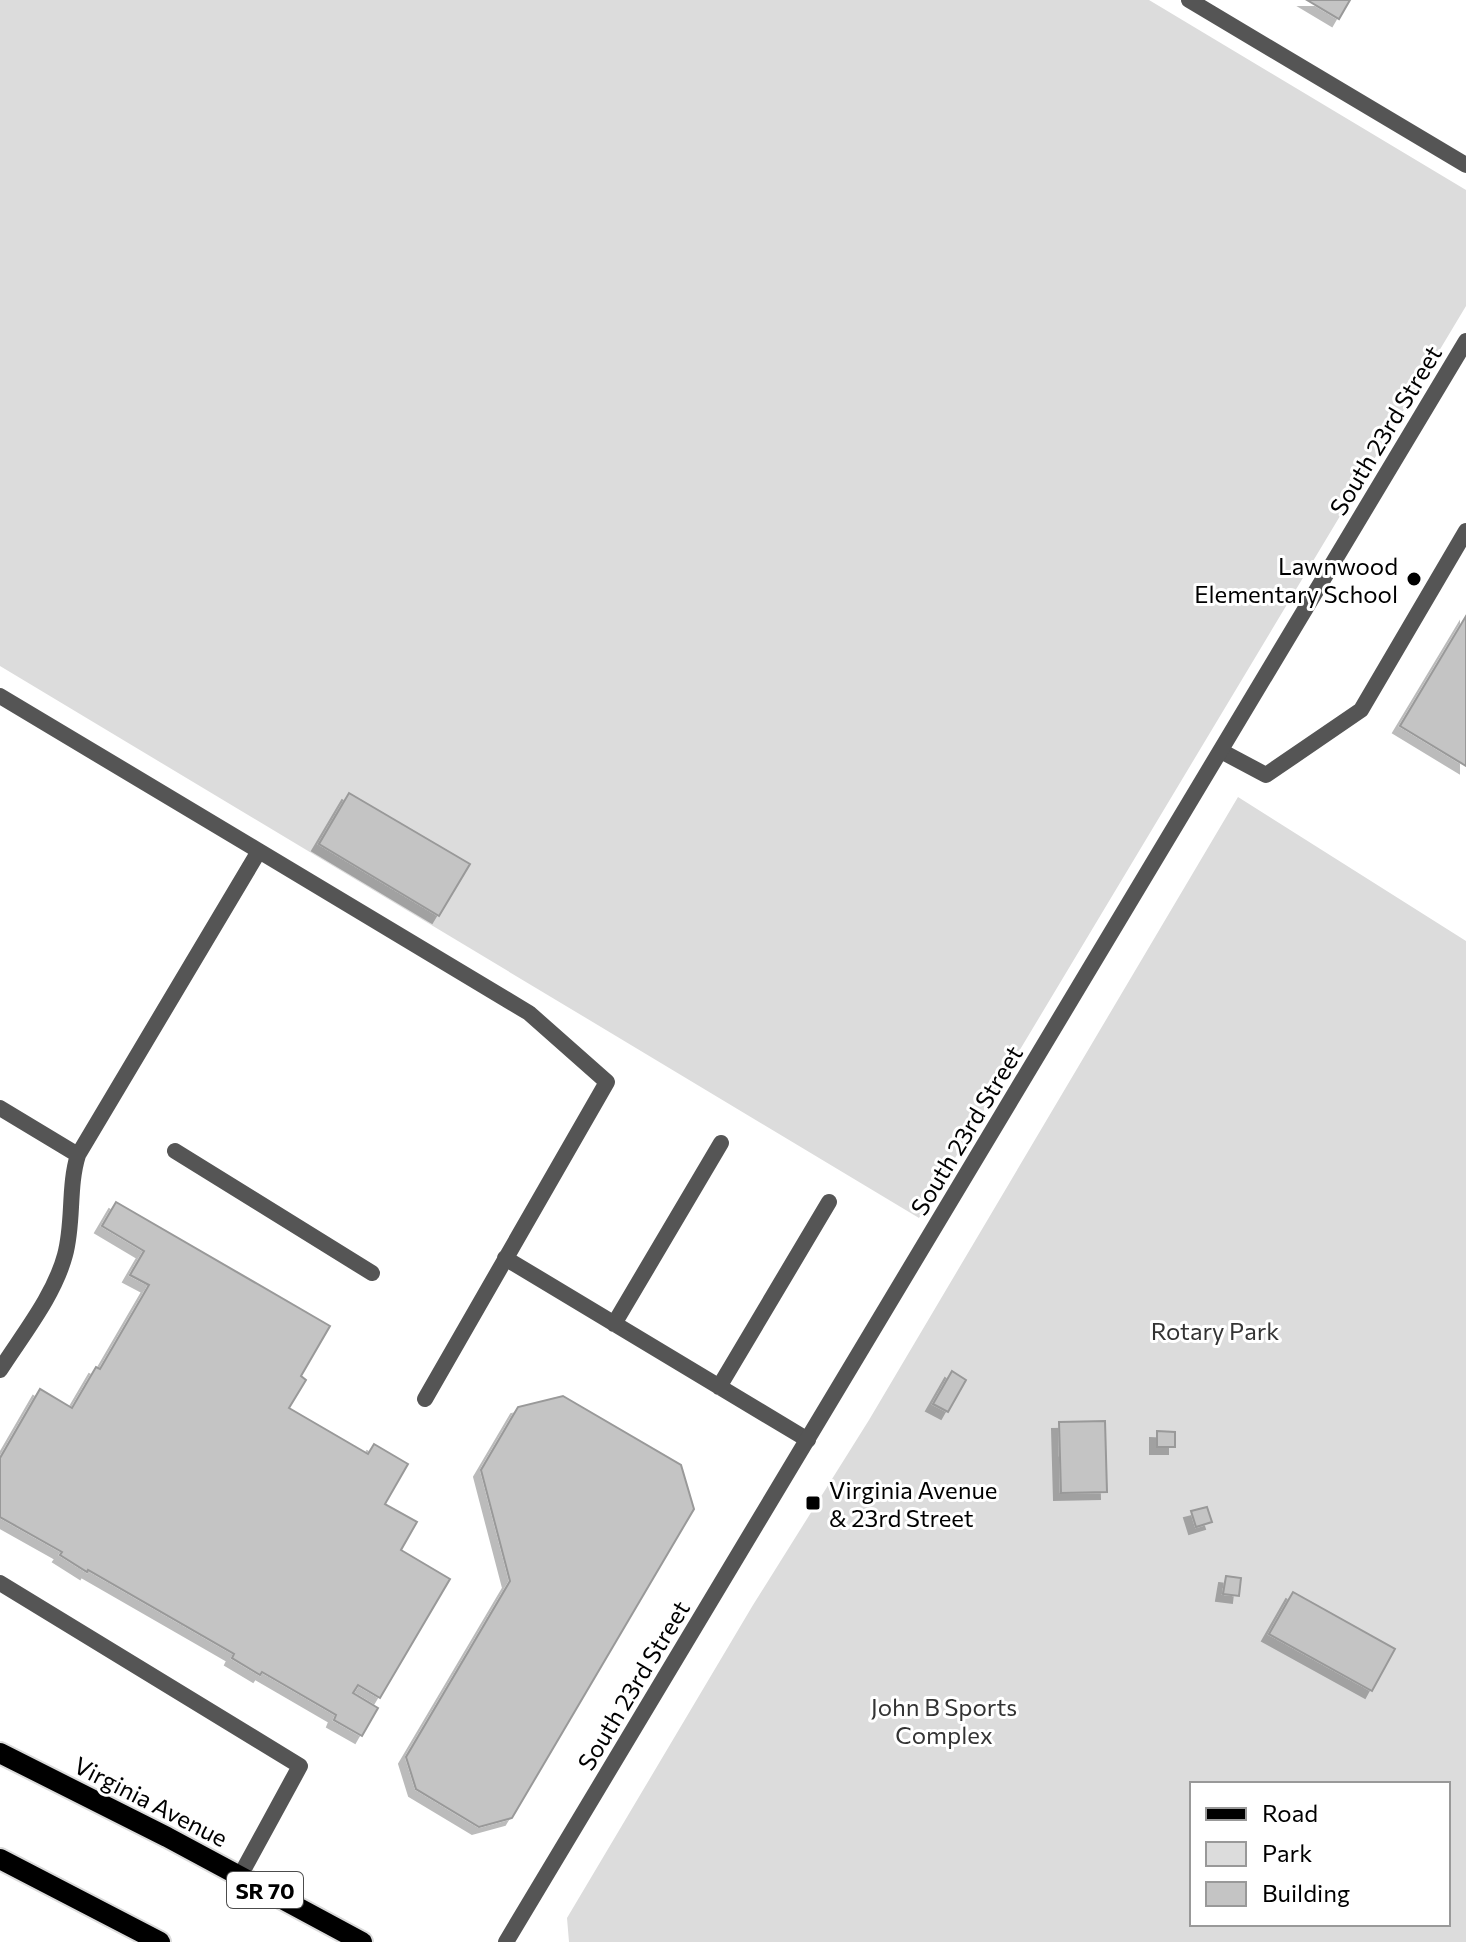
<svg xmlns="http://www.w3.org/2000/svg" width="1466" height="1942" viewBox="0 0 1466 1942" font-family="Commissioner,sans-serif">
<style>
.green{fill:#dcdcdc;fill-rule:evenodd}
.building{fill:#c4c4c4;stroke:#999;stroke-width:2;filter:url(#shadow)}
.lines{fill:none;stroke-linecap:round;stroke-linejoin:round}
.primary-casing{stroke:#dbdbdb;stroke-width:24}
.lane{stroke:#555;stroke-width:16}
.street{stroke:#555;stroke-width:16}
.primary{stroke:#000;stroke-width:20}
.poi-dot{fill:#000;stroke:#fff;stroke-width:3}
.labels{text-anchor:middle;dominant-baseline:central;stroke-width:6;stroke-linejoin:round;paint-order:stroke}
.shield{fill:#fff;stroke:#4c4c4c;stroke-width:2}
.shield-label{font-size:22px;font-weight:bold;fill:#000}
.street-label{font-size:24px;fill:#000;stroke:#fff}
.poi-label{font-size:24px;fill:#000;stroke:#fff;text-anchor:end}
.park-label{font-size:24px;fill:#333;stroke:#fff}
</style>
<defs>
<filter id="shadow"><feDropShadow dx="-7" dy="7" stdDeviation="0" flood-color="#0004"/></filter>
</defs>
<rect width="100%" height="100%" fill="#fff"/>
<path class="green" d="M 0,0 L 1149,0 L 1466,190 L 1466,306 L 919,1218 L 0,666 Z
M 1238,797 L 1466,941 L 1466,1942 L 569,1942 L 567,1918 L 753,1605 L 869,1420 ZM 1192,1784 L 1448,1784 L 1448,1924 L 1192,1924 Z"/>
<path class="building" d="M 1307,0 L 1350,0 L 1339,19 Z
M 1466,616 L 1466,766 L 1400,726 Z
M 349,793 L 470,864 L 439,916 L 319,844 Z
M 116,1202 L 330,1326 L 301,1376 L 306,1380 L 289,1408 L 368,1454 L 374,1444 L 408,1464 L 385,1504 L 417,1522 L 401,1550 L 450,1579 L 380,1698 L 358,1685 L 353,1693 L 378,1708 L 362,1736 L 334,1720 L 336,1715 L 262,1672 L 260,1675 L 232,1658 L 234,1654 L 88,1570 L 87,1572 L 60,1555 L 62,1552 L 0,1517 L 0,1458 L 40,1389 L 72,1408 L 96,1367 L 100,1369 L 149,1285 L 130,1275 L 144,1251 L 102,1226 Z
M 952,1371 L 966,1380 L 948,1412 L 933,1404 Z
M 563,1396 L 681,1465 L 694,1509 L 512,1818 L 479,1827 L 416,1789 L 406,1757 L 510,1581 L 481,1470 L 518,1407 Z
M 1105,1421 L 1107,1492 L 1061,1493 L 1059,1422 Z
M 1157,1431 L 1175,1432 L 1175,1447 L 1157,1447 Z
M 1207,1507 L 1212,1522 L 1196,1527 L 1191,1511 Z
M 1226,1576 L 1241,1578 L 1239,1596 L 1223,1594 Z
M 1293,1592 L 1395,1649 L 1372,1691 L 1269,1634 Z"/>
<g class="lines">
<g class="primary-casing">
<path id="primary" d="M 0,1753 L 167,1837 L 362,1942
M 0,1859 L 160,1942"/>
</g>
<path class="lane" d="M 0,696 L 259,851 L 78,1155 C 68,1187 74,1222 65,1255 C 54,1296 23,1334 0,1370
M 1221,751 L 1266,775 L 1361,710 L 1466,531
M 259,851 L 529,1013 L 607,1082 L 425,1399
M 0,1108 L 78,1155
M 175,1151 L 372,1273
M 505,1258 L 808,1440
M 614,1324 L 721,1143
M 719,1387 L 829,1202
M 0,1583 L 300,1766 L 240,1876"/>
<path class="street" d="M 1189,0 L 1466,165
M 506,1942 L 1466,341"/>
<use href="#primary" class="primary"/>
</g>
<g class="poi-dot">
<circle cx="1414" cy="579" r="8"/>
<rect x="805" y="1495" width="16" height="16" rx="4"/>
</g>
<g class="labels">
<rect class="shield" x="227" y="1872" width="76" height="36" rx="6"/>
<g class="shield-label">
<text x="265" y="1890">SR 70</text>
</g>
<g class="street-label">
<text transform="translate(1385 430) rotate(-59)">South 23rd Street</text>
<text transform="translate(966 1130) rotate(-59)">South 23rd Street</text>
<text transform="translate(633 1685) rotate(-59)">South 23rd Street</text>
<text transform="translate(151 1801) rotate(27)">Virginia Avenue</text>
</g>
<g class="poi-label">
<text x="1398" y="565">Lawnwood<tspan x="1398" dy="28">Elementary School</tspan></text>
<text x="829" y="1489" text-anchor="start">Virginia Avenue<tspan x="829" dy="28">&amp; 23rd Street</tspan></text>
</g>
<g class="park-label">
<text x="1215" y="1330">Rotary Park</text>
<text x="944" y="1706">John B Sports<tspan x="944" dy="28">Complex</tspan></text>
</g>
</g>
<rect x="1190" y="1782" width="260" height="144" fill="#ffffff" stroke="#999999" stroke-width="2"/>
<rect x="1206" y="1808" width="40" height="12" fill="#000000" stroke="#999999" stroke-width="2"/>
<text x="1262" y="1822" font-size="24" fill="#000000">Road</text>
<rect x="1206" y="1842" width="40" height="24" fill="#dcdcdc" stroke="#999999" stroke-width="2"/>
<text x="1262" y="1862" font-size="24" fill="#000000">Park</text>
<rect x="1206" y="1882" width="40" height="24" fill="#c4c4c4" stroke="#999999" stroke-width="2"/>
<text x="1262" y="1902" font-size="24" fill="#000000">Building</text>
</svg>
